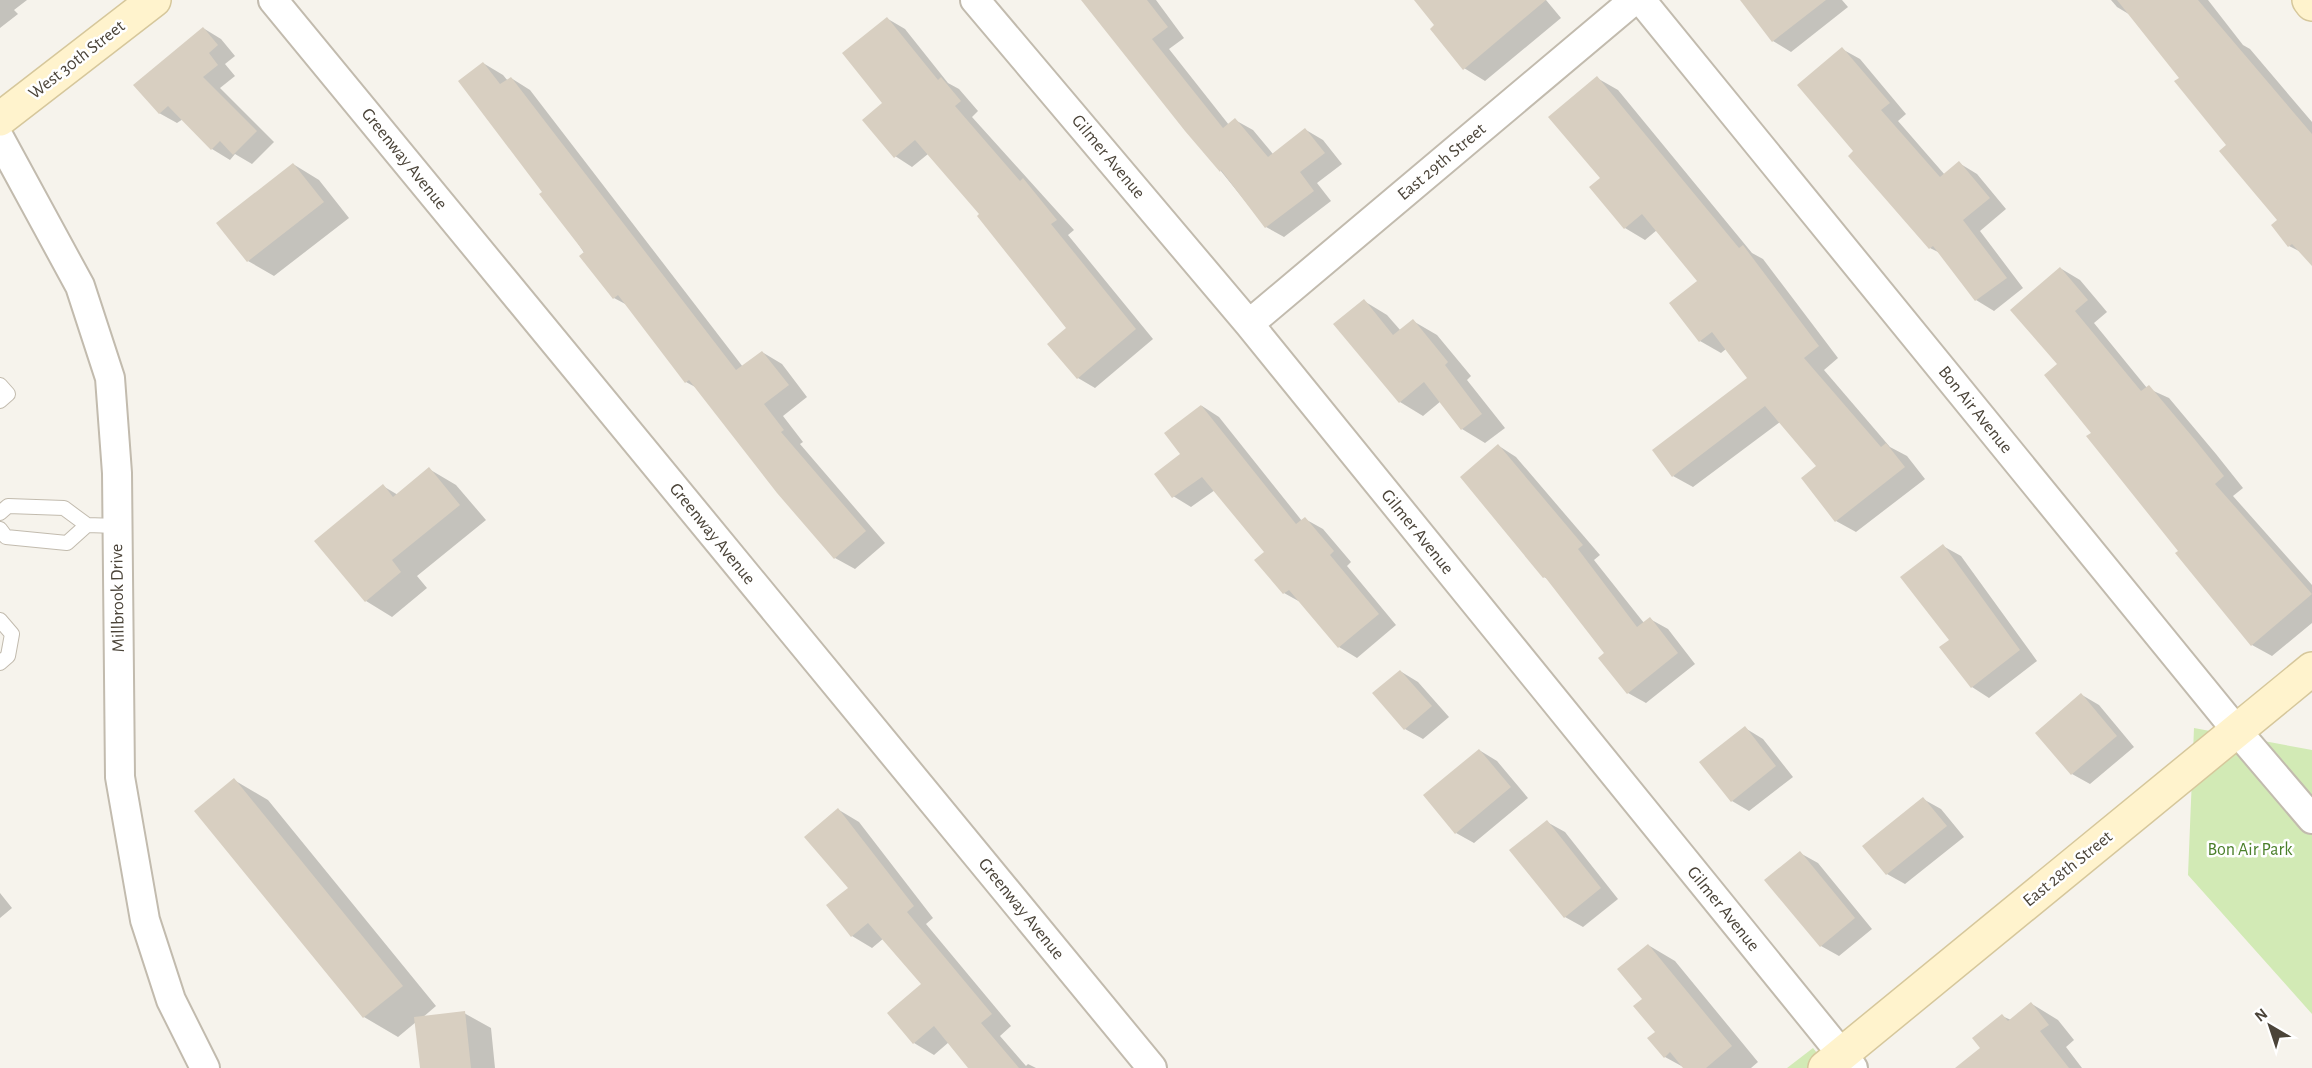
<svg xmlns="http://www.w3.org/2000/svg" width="2312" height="1068" viewBox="0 0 2312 1068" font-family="'Alegreya Sans',sans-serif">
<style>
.green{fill:#d2eab5}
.shadow{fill:#0003}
.building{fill:#d8cfc1}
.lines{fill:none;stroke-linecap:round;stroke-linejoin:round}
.lane-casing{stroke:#c2bbae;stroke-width:16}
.street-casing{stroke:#c2bbae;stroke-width:32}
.secondary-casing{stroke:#d6c79b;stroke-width:36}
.lane{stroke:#fff;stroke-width:14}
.street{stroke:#fff;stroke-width:28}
.secondary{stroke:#fff3cd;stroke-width:33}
.labels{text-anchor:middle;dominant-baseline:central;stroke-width:5;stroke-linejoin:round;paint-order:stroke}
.street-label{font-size:18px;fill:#4b4439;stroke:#fff}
.park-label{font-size:18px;fill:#4a7f2a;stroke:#fff}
</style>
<rect width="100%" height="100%" fill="#f6f3ec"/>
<path class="green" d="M 2194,728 L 2312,750 L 2312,1014 L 2188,875 Z
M 1813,1048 L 1829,1068 L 1787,1068 Z"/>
<path class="shadow" d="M 0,0 L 27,0 L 14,10 L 18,14 L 0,28 Z
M 1083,0 L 1156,0 L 1184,38 L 1169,49 L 1229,125 L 1235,120 L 1253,130 L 1273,154 L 1306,130 L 1323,140 L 1342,164 L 1317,183 L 1331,201 L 1284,237 L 1266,227 Z
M 1416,0 L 1546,0 L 1561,18 L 1485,81 L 1464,68 L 1437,25 Z
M 1744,0 L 1842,0 L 1848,7 L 1791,52 L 1773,41 L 1742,1 Z
M 2111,0 L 2208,0 L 2243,45 L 2250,49 L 2312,122 L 2312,264 L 2303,253 L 2289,246 L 2279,220 L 2181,78 L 2132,16 L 2117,7 Z
M 888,19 L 905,29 L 948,83 L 959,89 L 978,111 L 972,117 L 1074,230 L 1068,235 L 1153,339 L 1095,388 L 1078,378 L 1068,328 L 981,214 L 928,154 L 912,167 L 895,156 L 884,103 Z
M 203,28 L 221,39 L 235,56 L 225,64 L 235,76 L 220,88 L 274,142 L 252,164 L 235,154 L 230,160 L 212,149 L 183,119 L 177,123 L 159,113 Z
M 1842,49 L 1860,59 L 1906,114 L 1898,121 L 1945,175 L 1959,163 L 1977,174 L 2006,209 L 1980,231 L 2023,288 L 1994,311 L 1976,300 L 1940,253 L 1930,248 L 1855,152 Z
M 483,63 L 503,75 L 508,81 L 511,78 L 530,90 L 743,367 L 762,352 L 782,364 L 807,397 L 783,416 L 803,442 L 800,444 L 885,543 L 855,569 L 835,558 L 697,388 L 686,382 L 629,306 L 614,298 L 544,192 Z
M 1597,78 L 1618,90 L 1752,253 L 1763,259 L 1838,358 L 1824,370 L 1890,447 L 1907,456 L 1925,479 L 1856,532 L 1836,521 L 1818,467 L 1780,422 L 1693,487 L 1673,476 L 1750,378 L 1726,349 L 1721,353 L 1700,341 L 1700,281 L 1657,230 L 1645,240 L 1625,228 L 1602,178 Z
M 293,164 L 319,180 L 349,218 L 274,276 L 248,261 Z
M 2060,268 L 2080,280 L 2107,312 L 2094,323 L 2147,388 L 2169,398 L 2216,454 L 2243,488 L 2233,496 L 2312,585 L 2312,623 L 2272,656 L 2252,645 L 2178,554 L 2180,551 L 2093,433 L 2059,364 Z
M 1364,301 L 1387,315 L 1401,331 L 1413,321 L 1437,335 L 1471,376 L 1467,380 L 1505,428 L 1485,443 L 1462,429 L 1441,401 L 1423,416 L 1400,402 Z
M 1202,406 L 1219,417 L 1302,521 L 1305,519 L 1323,529 L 1351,562 L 1347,566 L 1396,625 L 1357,658 L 1339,647 L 1302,603 L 1284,593 L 1266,552 L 1215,490 L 1191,507 L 1173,496 L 1182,454 Z
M 1499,446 L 1516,457 L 1600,555 L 1594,560 L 1644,623 L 1650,619 L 1668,629 L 1695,664 L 1646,703 L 1628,693 L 1606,653 L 1550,580 L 1544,577 Z
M 429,469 L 456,485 L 486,520 L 417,576 L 427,588 L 392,617 L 366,601 L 383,486 L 398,495 Z
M 1943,546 L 1961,556 L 2037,661 L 1989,698 L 1972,687 L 1951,640 Z
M 1400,671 L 1418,682 L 1449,717 L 1423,739 L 1405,729 Z
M 2082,695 L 2099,705 L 2134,747 L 2090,784 L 2072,774 Z
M 1745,728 L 1763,739 L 1793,777 L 1749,811 L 1732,801 Z
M 1479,750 L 1497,761 L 1528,798 L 1474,843 L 1456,833 Z
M 234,780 L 268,800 L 436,1006 L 422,1018 L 464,1013 L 491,1028 L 495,1068 L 421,1068 L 416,1022 L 398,1037 L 364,1017 L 196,812 Z
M 1923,799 L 1941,809 L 1964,837 L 1905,884 L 1887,874 L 1864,846 Z
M 839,810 L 859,822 L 933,918 L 926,924 L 1011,1026 L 1000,1036 L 1026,1066 L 1028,1064 L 1036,1068 L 970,1068 L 949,1042 L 934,1055 L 914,1043 L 924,984 L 884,938 L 872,948 L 852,936 L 850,888 Z
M 1547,822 L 1565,832 L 1618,899 L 1583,927 L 1565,917 Z
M 1800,853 L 1818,863 L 1872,929 L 1839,956 L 1821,946 L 1767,880 Z
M 0,893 L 12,908 L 0,918 Z
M 1648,945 L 1675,961 L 1758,1062 L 1751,1068 L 1685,1068 L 1665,1057 L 1644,999 Z
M 2032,1004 L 2058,1020 L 2074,1040 L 2066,1047 L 2082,1068 L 1957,1068 L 1982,1049 L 2002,1016 L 2011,1020 Z"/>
<path class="building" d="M 1081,0 L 1147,0 L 1168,27 L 1152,39 L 1223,128 L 1235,118 L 1268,157 L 1305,128 L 1325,153 L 1300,172 L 1314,191 L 1265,228 L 1221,170 L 1220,172 L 1185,131 Z
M 1414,0 L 1546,0 L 1463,70 L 1430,29 L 1434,25 Z
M 1740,0 L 1826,0 L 1772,42 Z
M 2117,0 L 2198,0 L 2312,134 L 2312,266 L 2292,244 L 2288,247 L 2271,225 L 2277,220 L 2219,151 L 2226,145 L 2174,81 L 2179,78 Z
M 887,17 L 938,80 L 941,77 L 961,101 L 955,106 L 1020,181 L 1023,178 L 1057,220 L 1051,224 L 1136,329 L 1077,379 L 1047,344 L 1066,328 L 977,216 L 979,214 L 915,140 L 894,158 L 862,120 L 882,103 L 842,53 Z
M 203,27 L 218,45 L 209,53 L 218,65 L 203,77 L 257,131 L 233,155 L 220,141 L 211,150 L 168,106 L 159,114 L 133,85 Z
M 1842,47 L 1890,103 L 1881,110 L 1940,177 L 1959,161 L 1990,198 L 1963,220 L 2007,278 L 1975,301 L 1933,246 L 1929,249 L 1848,156 L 1853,151 L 1797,85 Z
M 483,62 L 500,84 L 511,77 L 736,370 L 762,351 L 789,385 L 764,404 L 784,430 L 781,432 L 866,531 L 834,559 L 777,493 L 689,380 L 685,383 L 618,295 L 613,299 L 579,256 L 584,252 L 539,194 L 542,192 L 458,81 Z
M 1597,76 L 1739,248 L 1743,245 L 1819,346 L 1804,358 L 1881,447 L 1886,443 L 1905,467 L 1835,522 L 1801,478 L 1816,466 L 1765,406 L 1672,477 L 1652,450 L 1747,378 L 1712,332 L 1699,342 L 1669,303 L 1697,281 L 1642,214 L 1624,229 L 1589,187 L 1600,178 L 1548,117 Z
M 293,163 L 324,202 L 247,262 L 216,223 Z
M 2060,267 L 2088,300 L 2075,311 L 2141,391 L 2149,385 L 2196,441 L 2224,476 L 2215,484 L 2312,594 L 2251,646 L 2175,553 L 2178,551 L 2086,436 L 2091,433 L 2044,375 L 2057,364 L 2010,310 Z
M 1364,299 L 1393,335 L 1413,319 L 1448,362 L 1445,365 L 1482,414 L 1461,430 L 1424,382 L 1399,403 L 1333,324 Z
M 1201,405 L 1296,524 L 1305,517 L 1334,551 L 1330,555 L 1379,614 L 1338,648 L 1289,590 L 1283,594 L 1254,560 L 1264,552 L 1202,477 L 1172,498 L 1154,474 L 1180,454 L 1164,433 Z
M 1498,444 L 1583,545 L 1578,549 L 1637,627 L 1650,617 L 1678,653 L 1627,694 L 1598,658 L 1604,653 L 1545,577 L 1543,578 L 1460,477 Z
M 429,467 L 460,505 L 392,560 L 401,572 L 365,602 L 314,541 L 383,484 L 393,497 Z
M 1943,544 L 2020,650 L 1971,688 L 1939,647 L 1949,640 L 1900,577 Z
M 1400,670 L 1432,706 L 1404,730 L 1372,693 Z
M 2081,693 L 2117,736 L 2071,775 L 2035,733 Z
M 1745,726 L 1776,766 L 1731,802 L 1699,762 Z
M 1479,749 L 1511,787 L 1455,834 L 1423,795 Z
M 234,778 L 403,986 L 363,1018 L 194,811 Z
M 1923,797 L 1947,826 L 1886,875 L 1862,846 Z
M 838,808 L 914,906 L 907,912 L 992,1014 L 981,1023 L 1019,1068 L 968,1068 L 934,1026 L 913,1044 L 887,1013 L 921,984 L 868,923 L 851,937 L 826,905 L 848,888 L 804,837 Z
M 1547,820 L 1601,888 L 1564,918 L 1509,850 Z
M 1800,851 L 1855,918 L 1820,947 L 1764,880 Z
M 1648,944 L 1732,1046 L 1706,1068 L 1683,1068 L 1670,1052 L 1664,1058 L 1647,1038 L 1655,1032 L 1633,1006 L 1642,999 L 1617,969 Z
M 2031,1002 L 2049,1025 L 2040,1031 L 2069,1068 L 1955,1068 L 1980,1048 L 1972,1038 L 2002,1014 L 2008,1021 Z
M 465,1011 L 471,1068 L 420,1068 L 414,1017 Z"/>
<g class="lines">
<g class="lane-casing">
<path id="lane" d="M 0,385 L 8,394 L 0,401
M 0,513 L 8,506 L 64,508 L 87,525 L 67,543 L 6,537 L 0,529
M 87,525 L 117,526
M 0,620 L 12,634 L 8,656 L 0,663"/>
</g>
<g class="street-casing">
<path id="street" d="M 273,0 L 1152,1068
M 975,0 L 1249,324 L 1853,1068
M 1641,0 L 2237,731 L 2312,819
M 0,139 L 80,286 L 110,378 L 117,473 L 120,777 L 145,920 L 171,1000 L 205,1068
M 1249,324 L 1634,0"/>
</g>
<g class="secondary-casing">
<path id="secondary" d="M 2309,0 L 2312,4
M 0,119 L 154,0
M 1825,1068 L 2312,669"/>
</g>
<use href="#lane" class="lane"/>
<use href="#street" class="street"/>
<use href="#secondary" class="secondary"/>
</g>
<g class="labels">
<g class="street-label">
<text transform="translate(77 60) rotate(-38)">West 30th Street</text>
<text transform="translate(1108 157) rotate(50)">Gilmer Avenue</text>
<text transform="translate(404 159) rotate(51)">Greenway Avenue</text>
<text transform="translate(1442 162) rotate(-40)">East 29th Street</text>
<text transform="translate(1975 410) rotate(51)">Bon Air Avenue</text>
<text transform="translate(1417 532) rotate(51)">Gilmer Avenue</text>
<text transform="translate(712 534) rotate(51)">Greenway Avenue</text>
<text transform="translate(118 598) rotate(-91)">Millbrook Drive</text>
<text transform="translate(2068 869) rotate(-39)">East 28th Street</text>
<text transform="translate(1021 909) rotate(51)">Greenway Avenue</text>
<text transform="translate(1723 909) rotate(51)">Gilmer Avenue</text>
</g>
<g class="park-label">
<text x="2250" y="850">Bon Air Park</text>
</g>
</g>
<g transform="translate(2270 1026) rotate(321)" stroke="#ffffff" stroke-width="4.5" paint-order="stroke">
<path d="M0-4.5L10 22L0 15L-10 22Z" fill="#4b4439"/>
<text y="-9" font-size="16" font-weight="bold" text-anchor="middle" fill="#4b4439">N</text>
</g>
</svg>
